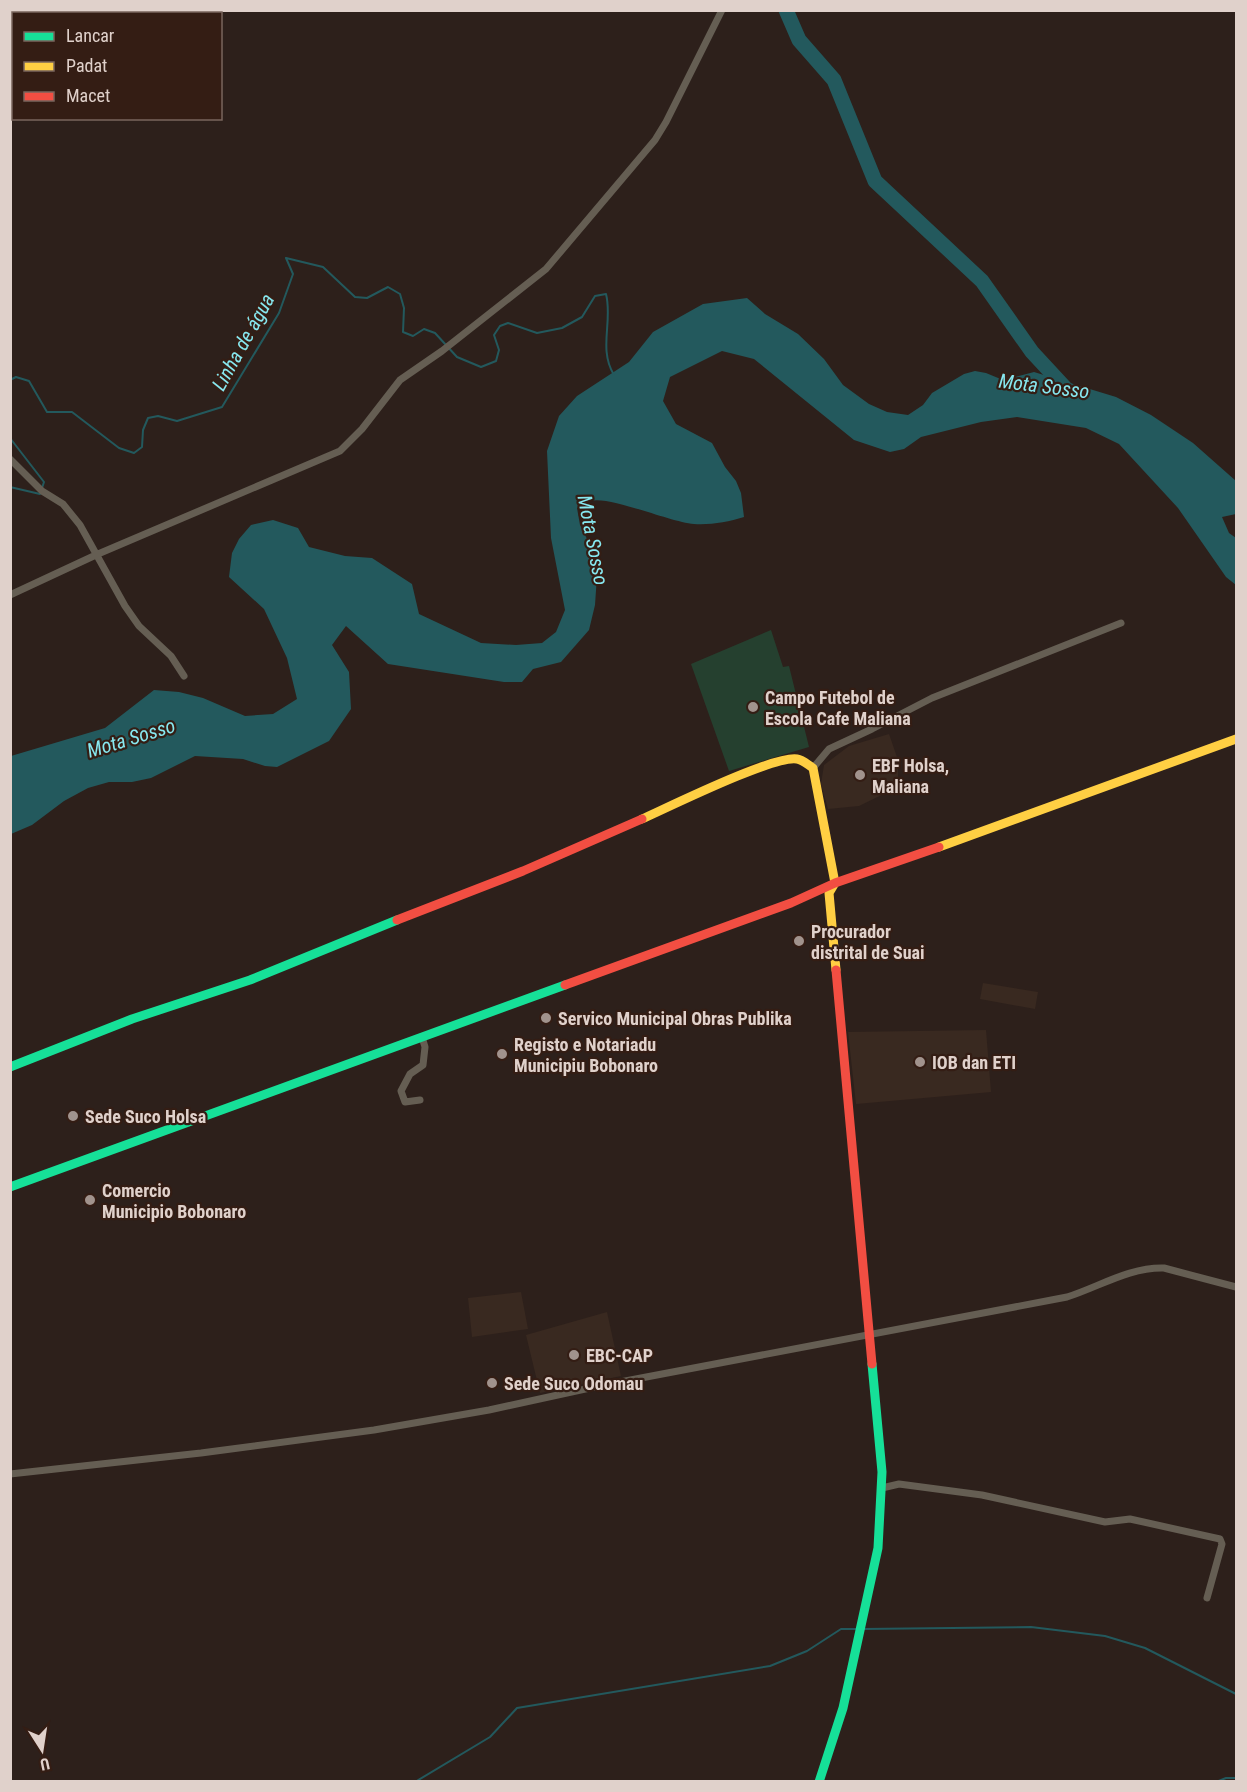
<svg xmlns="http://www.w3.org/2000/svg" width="1247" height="1792" viewBox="0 0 1247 1792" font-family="'Roboto Condensed',sans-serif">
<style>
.education{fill:#392920}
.green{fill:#25402f}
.water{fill:#23595d}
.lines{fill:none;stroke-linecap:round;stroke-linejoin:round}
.stream{stroke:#23595d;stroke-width:2}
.river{stroke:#23595d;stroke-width:15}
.street{stroke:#655e53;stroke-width:7}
.fast{stroke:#16e098;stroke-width:9}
.slow{stroke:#ffcf43;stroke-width:9}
.jam{stroke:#f24e42;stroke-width:9}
.poi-dot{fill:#a1938d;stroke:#341d14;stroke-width:2}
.labels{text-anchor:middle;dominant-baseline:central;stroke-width:4.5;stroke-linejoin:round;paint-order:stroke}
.poi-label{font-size:18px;font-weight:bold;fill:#e0d1cb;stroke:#341d14;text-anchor:start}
.water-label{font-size:20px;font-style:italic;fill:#87e8f0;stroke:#341d14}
</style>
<rect width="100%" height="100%" fill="#2d201b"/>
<path class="education" d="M 889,734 L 898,760 L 898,787 L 859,806 L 828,809 L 821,784 L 824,765 L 849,746 Z
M 983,983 L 1038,992 L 1035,1009 L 980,999 Z
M 986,1030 L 991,1092 L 856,1104 L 848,1032 Z
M 521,1292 L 528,1329 L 472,1337 L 468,1298 Z
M 607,1312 L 621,1376 L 540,1393 L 526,1335 Z"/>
<path class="green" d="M 771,630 L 783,667 L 789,666 L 809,747 L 729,771 L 691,664 Z"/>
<path class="water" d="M 747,298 L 765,314 L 798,334 L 824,359 L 843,385 L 869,404 L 887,412 L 908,415 L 923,405 L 932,393 L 964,374 L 975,371 L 986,373 L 1003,380 L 1034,372 L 1116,397 L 1151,415 L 1193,443 L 1236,481 L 1236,514 L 1222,517 L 1229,533 L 1236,538 L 1236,585 L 1226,577 L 1178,508 L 1119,444 L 1086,428 L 1017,417 L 981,422 L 921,437 L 904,449 L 890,452 L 854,440 L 754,359 L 722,351 L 670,377 L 663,401 L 676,424 L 712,443 L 725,467 L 736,481 L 741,493 L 744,517 C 728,522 711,525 694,524 C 669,522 609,495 590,501 C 586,503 581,506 577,508 L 580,525 L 598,561 L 595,605 L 589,630 L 561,662 L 533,669 L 522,682 L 504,682 L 388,664 L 346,626 L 332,645 L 349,672 L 351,709 L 329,741 L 277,767 L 265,766 L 243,759 L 195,756 L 151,778 L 132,782 L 109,782 L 88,788 L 64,801 L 32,825 L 11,834 L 11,756 L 105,728 L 154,690 L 179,692 L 203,698 L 245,716 L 273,714 L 297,699 L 287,658 L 264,609 L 229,577 L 232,553 L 239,539 L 251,525 L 273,520 L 298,528 L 309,547 L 345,556 L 372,558 L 412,584 L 419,614 L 481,643 L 516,645 L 542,643 L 556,632 L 565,610 L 551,538 L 547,451 L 559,416 L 577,396 L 629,362 L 653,332 L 703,304 Z"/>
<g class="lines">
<path class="stream" d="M 10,380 L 16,377 L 29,381 L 47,412 L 72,412 L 119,448 L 134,453 L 142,447 L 143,430 L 148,418 L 158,416 L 177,421 L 222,407 L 279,313 L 293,274 L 286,258 L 323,267 L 355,297 L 367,298 L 388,287 L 400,294 L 404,308 L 403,332 L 413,336 L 424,329 L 435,333 L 457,357 L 481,367 L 496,361 L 499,350 L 494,335 L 500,326 L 508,323 L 537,333 L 562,328 L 582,317 L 595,296 L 606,294 C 613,321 598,349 614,375
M 10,438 L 44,482 L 40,494 L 10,487
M 863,1629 L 1031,1627 L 1105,1636 L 1145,1648 L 1236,1694
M 415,1782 L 490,1737 L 517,1708 L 770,1666 L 807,1651 L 841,1629 L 857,1629
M 1216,1782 L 1226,1778 L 1236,1778"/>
<path class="river" d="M 786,10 L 799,40 L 834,80 L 875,181 L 982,281 L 1032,352 L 1070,393"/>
<path class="street" d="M 10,459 L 42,491 L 63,504 L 80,525 L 125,606 L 139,626 L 171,656 L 184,676
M 10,595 L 98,554 L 340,451 L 362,429 L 400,380 L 442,351 L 546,269 L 655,140 L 666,122 L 722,10
M 813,768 L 829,749 L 872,729 L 932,698 L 1121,623
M 420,1100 L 405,1102 L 401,1091 L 410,1074 L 423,1065 L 425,1047 L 422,1037
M 10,1474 L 201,1453 L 374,1430 L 489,1410 L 599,1386 L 1067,1297 C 1099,1287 1129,1267 1164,1268 L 1236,1287
M 882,1488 L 899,1484 L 982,1495 L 1105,1522 L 1130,1519 L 1220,1539 L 1222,1544 L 1207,1598"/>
<path class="fast" d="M 10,1067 L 132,1019 L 250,980 L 397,920
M 10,1187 L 565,985
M 819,1782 L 843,1708 L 878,1548 L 882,1472 L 872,1364"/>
<path class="slow" d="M 642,819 C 669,807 774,755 797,759 C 803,760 808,765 813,768 L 835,883 L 829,893 L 836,970
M 939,847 L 1236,739"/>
<path class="jam" d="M 397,920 L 523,871 L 642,819
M 836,970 L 872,1364
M 565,985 L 791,903 L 835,883 L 939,847"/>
</g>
<g class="poi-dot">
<circle cx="753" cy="707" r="6"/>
<circle cx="860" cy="775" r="6"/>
<circle cx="799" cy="941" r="6"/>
<circle cx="546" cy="1018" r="6"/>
<circle cx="502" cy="1054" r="6"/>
<circle cx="920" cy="1062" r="6"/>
<circle cx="73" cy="1116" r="6"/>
<circle cx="90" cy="1200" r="6"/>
<circle cx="574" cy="1355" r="6"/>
<circle cx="492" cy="1383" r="6"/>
</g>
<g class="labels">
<g class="poi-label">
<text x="765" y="697">Campo Futebol de<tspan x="765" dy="21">Escola Cafe Maliana</tspan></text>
<text x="872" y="765">EBF Holsa,<tspan x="872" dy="21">Maliana</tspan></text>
<text x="811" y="931">Procurador<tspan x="811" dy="21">distrital de Suai</tspan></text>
<text x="558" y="1018">Servico Municipal Obras Publika</text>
<text x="514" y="1044">Registo e Notariadu<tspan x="514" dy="21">Municipiu Bobonaro</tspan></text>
<text x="932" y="1062">IOB dan ETI</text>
<text x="85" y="1116">Sede Suco Holsa</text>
<text x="102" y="1190">Comercio<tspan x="102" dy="21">Municipio Bobonaro</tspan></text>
<text x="586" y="1355">EBC-CAP</text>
<text x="504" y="1383">Sede Suco Odomau</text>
</g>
<g class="water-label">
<text transform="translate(243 342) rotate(-61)">Linha de água</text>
<text transform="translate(1044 386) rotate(7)">Mota Sosso</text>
<text transform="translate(593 540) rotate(79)">Mota Sosso</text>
<text transform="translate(131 738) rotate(-17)">Mota Sosso</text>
</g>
</g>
<rect width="1247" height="1792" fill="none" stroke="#e0d1cb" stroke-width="24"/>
<rect x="12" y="12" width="210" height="108" fill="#341d14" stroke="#79655d" stroke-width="1.5"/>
<rect x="24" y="32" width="30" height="9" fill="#16e098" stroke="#79655d" stroke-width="1.5"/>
<text x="66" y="42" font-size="18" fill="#e0d1cb">Lancar</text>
<rect x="24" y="62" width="30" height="9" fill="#ffcf43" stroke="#79655d" stroke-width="1.5"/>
<text x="66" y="72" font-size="18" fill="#e0d1cb">Padat</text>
<rect x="24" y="92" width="30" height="9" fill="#f24e42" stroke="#79655d" stroke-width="1.5"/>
<text x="66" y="102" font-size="18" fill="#e0d1cb">Macet</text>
<g transform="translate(42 1750) rotate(168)" stroke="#341d14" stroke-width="4.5" paint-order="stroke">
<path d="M0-4.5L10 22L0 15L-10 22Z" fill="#e0d1cb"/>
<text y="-9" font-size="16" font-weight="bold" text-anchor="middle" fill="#e0d1cb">U</text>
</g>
</svg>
